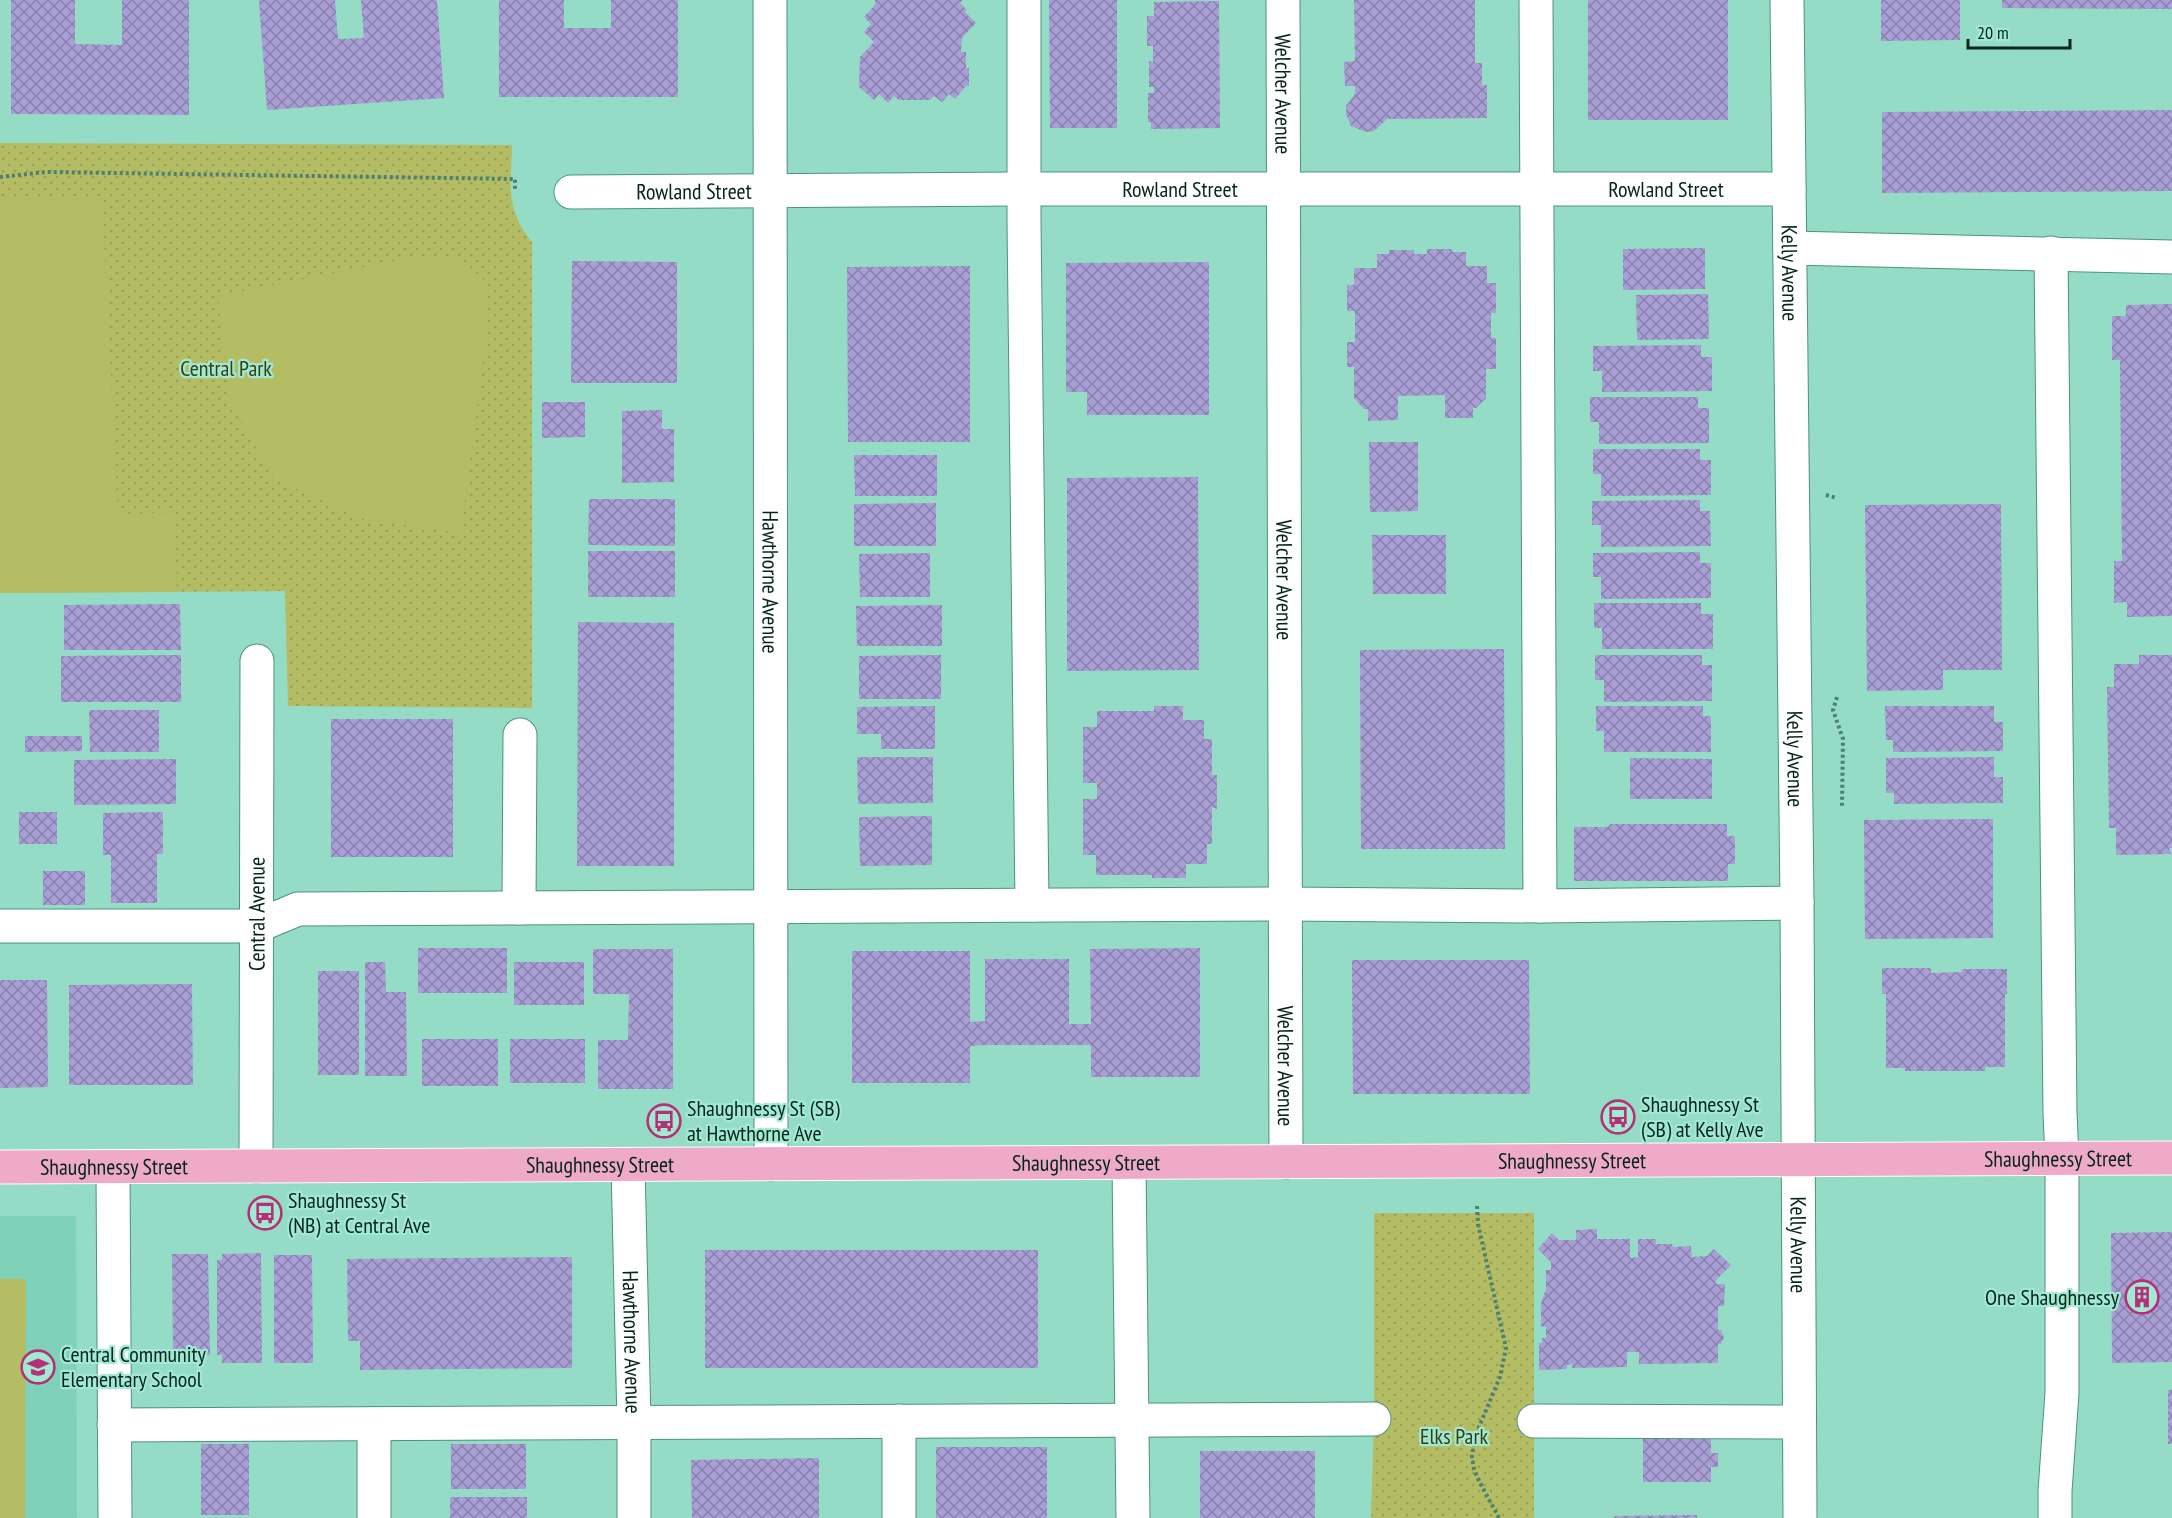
<svg xmlns="http://www.w3.org/2000/svg" width="2172" height="1518" viewBox="0 0 2172 1518" font-family="'PT Sans Narrow',sans-serif">
<style>
.built{fill:#80d1ba}
.park{fill:url(#park-dots)}
.garden{fill:#b4bc64}
.building{fill:url(#building-cross-hatch)}
.lines{fill:none;stroke-linecap:round;stroke-linejoin:round}
.minor-casing{stroke:#4c937f;stroke-width:35}
.major-casing{stroke:#fff;stroke-width:35}
.path{stroke:#4c8071;stroke-width:4;stroke-dasharray:3 3;stroke-linecap:butt}
.minor{stroke:#fff;stroke-width:33}
.major{stroke:#eeaac8;stroke-width:33}
.labels{text-anchor:middle;dominant-baseline:central;stroke-width:4.5;stroke-linejoin:round;paint-order:stroke}
.street-label{font-size:22px;fill:#05241c;stroke:#a1e9d3}
.park-label{font-size:22px;fill:#3a3d12;stroke:#a1e9d3}
.poi-label{font-size:22px;fill:#05241c;stroke:#a1e9d3;text-anchor:start}
</style>
<defs>
<pattern id="park-dots" width="8" height="8" patternUnits="userSpaceOnUse" patternTransform="scale(1.5)"><rect width="8" height="8" fill="#b4bc64"/><path d="M2 2h.1M6 6h.1" fill="none" stroke="#99a156" stroke-width="1.8" stroke-linecap="round"/></pattern>
<pattern id="building-cross-hatch" width="8" height="8" patternUnits="userSpaceOnUse" patternTransform="scale(1.5)"><rect width="8" height="8" fill="#a99ed5"/><path d="M0 0l8 8M0 8l8-8" fill="none" stroke="#8881ac"/></pattern>
</defs>
<rect width="100%" height="100%" fill="#94dcc6"/>
<path class="built" d="M 0,1216 L 76,1216 L 77,1518 L 0,1518 Z"/>
<path class="park" d="M 0,143 L 512,145 C 511,187 505,208 532,242 L 532,708 L 288,706 L 285,591 L 0,593 Z
M 1374,1213 L 1534,1213 L 1534,1518 L 1371,1518 L 1374,1419 Z"/>
<path class="garden" d="M 102,196 L 118,514 L 175,512 L 177,592 L 0,593 L 0,197 Z
M 399,260 L 461,260 L 485,281 L 485,345 L 461,533 L 363,519 L 273,478 L 229,399 L 218,296 Z
M 0,1279 L 26,1279 L 25,1518 L 0,1518 Z"/>
<path class="building" d="M 11,0 L 75,0 L 75,44 L 122,45 L 122,0 L 189,0 L 189,115 L 11,114 Z
M 259,0 L 335,0 L 338,39 L 364,38 L 361,0 L 437,0 L 444,98 L 267,110 Z
M 499,0 L 564,0 L 564,28 L 611,28 L 611,0 L 678,0 L 678,97 L 499,97 Z
M 875,0 L 963,0 L 960,3 L 967,10 L 965,12 L 976,23 L 962,38 L 961,52 L 966,52 L 966,68 L 969,68 L 969,86 L 966,86 L 955,99 L 949,94 L 942,102 L 934,96 L 930,100 L 899,100 L 894,96 L 888,103 L 879,94 L 874,100 L 859,87 L 860,57 L 874,42 L 864,32 L 871,24 L 864,17 L 875,5 Z
M 1049,0 L 1117,0 L 1117,128 L 1050,128 Z
M 1354,0 L 1475,0 L 1475,63 L 1482,63 L 1482,85 L 1487,85 L 1487,118 L 1387,119 L 1374,131 L 1366,132 L 1351,126 L 1346,114 L 1346,106 L 1355,94 L 1355,86 L 1345,86 L 1344,62 L 1355,61 Z
M 1588,0 L 1728,0 L 1728,120 L 1588,120 Z
M 1881,0 L 1960,0 L 1960,40 L 1881,41 Z
M 2002,0 L 2172,0 L 2172,9 L 2002,8 Z
M 1219,1 L 1220,128 L 1151,129 L 1151,122 L 1148,122 L 1148,93 L 1154,93 L 1154,87 L 1149,87 L 1149,61 L 1153,62 L 1153,46 L 1147,46 L 1147,16 L 1154,16 L 1154,2 Z
M 2172,110 L 2172,191 L 1882,193 L 1882,112 Z
M 1705,248 L 1705,289 L 1623,290 L 1623,249 Z
M 1427,249 L 1452,249 L 1452,252 L 1466,252 L 1466,266 L 1487,266 L 1487,283 L 1496,283 L 1496,313 L 1491,313 L 1491,338 L 1496,338 L 1496,369 L 1486,369 L 1486,398 L 1476,408 L 1473,408 L 1473,418 L 1445,418 L 1445,395 L 1398,396 L 1398,420 L 1368,421 L 1368,409 L 1364,409 L 1354,398 L 1354,367 L 1347,367 L 1347,342 L 1355,342 L 1355,311 L 1347,311 L 1347,285 L 1354,285 L 1354,268 L 1377,268 L 1377,254 L 1389,254 L 1389,250 L 1414,250 L 1414,254 L 1427,254 Z
M 572,261 L 677,262 L 677,383 L 571,383 Z
M 1209,262 L 1209,415 L 1087,415 L 1087,392 L 1066,392 L 1066,263 Z
M 970,266 L 970,442 L 848,442 L 847,267 Z
M 1708,294 L 1709,339 L 1637,340 L 1636,295 Z
M 2172,304 L 2172,616 L 2127,617 L 2127,602 L 2114,603 L 2114,561 L 2122,561 L 2120,360 L 2112,360 L 2112,316 L 2126,316 L 2126,305 Z
M 1701,345 L 1701,357 L 1712,357 L 1712,391 L 1602,392 L 1602,371 L 1593,371 L 1593,346 Z
M 1590,397 L 1698,397 L 1698,408 L 1709,408 L 1709,443 L 1599,444 L 1599,422 L 1590,422 Z
M 542,402 L 585,402 L 585,437 L 542,438 Z
M 662,410 L 662,429 L 674,429 L 674,482 L 622,483 L 622,411 Z
M 1369,442 L 1418,442 L 1418,511 L 1370,512 Z
M 1593,449 L 1700,449 L 1700,460 L 1711,460 L 1711,495 L 1601,496 L 1601,474 L 1593,474 Z
M 854,455 L 937,455 L 937,496 L 855,496 Z
M 1198,477 L 1199,670 L 1067,671 L 1067,478 Z
M 589,499 L 675,499 L 675,546 L 588,545 Z
M 1700,500 L 1700,511 L 1710,511 L 1711,546 L 1601,547 L 1601,525 L 1592,525 L 1592,501 Z
M 936,503 L 936,546 L 854,546 L 854,504 Z
M 2001,504 L 2002,670 L 1943,670 L 1943,690 L 1867,691 L 1865,505 Z
M 1372,535 L 1446,535 L 1446,594 L 1373,594 Z
M 588,551 L 675,551 L 675,597 L 588,597 Z
M 1700,552 L 1700,563 L 1711,563 L 1711,598 L 1601,599 L 1601,577 L 1593,577 L 1593,553 Z
M 930,553 L 930,597 L 860,597 L 859,554 Z
M 1594,603 L 1701,603 L 1701,614 L 1713,614 L 1713,649 L 1602,649 L 1602,628 L 1594,628 Z
M 180,604 L 181,650 L 64,650 L 64,605 Z
M 942,605 L 942,646 L 857,646 L 856,606 Z
M 578,622 L 674,623 L 674,866 L 577,866 Z
M 1504,649 L 1505,849 L 1361,849 L 1360,650 Z
M 181,655 L 181,702 L 61,702 L 61,656 Z
M 941,655 L 941,699 L 859,699 L 859,656 Z
M 1595,655 L 1702,655 L 1702,665 L 1712,665 L 1712,701 L 1604,702 L 1604,680 L 1595,680 Z
M 2139,655 L 2172,655 L 2172,848 L 2169,848 L 2171,854 L 2116,855 L 2116,828 L 2109,828 L 2107,687 L 2114,687 L 2114,664 L 2139,664 Z
M 935,706 L 935,749 L 881,749 L 881,734 L 857,734 L 857,707 Z
M 1154,706 L 1183,706 L 1183,720 L 1204,720 L 1204,739 L 1212,739 L 1212,775 L 1217,775 L 1217,809 L 1212,807 L 1212,844 L 1207,844 L 1207,864 L 1186,864 L 1186,878 L 1152,878 L 1152,875 L 1096,875 L 1096,855 L 1083,855 L 1083,799 L 1097,799 L 1097,783 L 1083,783 L 1083,727 L 1097,727 L 1097,711 L 1154,711 Z
M 1596,706 L 1703,706 L 1703,716 L 1711,716 L 1711,752 L 1604,752 L 1604,731 L 1596,731 Z
M 1885,706 L 1994,706 L 1994,722 L 2003,722 L 2003,751 L 1893,752 L 1893,740 L 1886,740 Z
M 89,710 L 159,710 L 159,752 L 90,752 Z
M 331,719 L 453,719 L 453,857 L 331,857 Z
M 25,736 L 82,736 L 82,751 L 25,752 Z
M 857,757 L 933,757 L 933,803 L 858,804 Z
M 1994,757 L 1994,777 L 2003,777 L 2003,803 L 1894,804 L 1894,793 L 1886,793 L 1886,758 Z
M 1630,758 L 1712,759 L 1712,799 L 1630,799 Z
M 176,759 L 176,804 L 74,805 L 74,760 Z
M 19,812 L 57,812 L 57,844 L 19,844 Z
M 163,812 L 163,854 L 157,854 L 157,903 L 111,903 L 111,855 L 103,855 L 103,813 Z
M 932,816 L 932,865 L 860,866 L 859,817 Z
M 1993,819 L 1993,938 L 1865,939 L 1864,820 Z
M 1610,824 L 1727,824 L 1727,836 L 1735,836 L 1735,864 L 1728,864 L 1728,881 L 1574,881 L 1574,827 L 1608,827 Z
M 43,871 L 85,871 L 85,905 L 43,905 Z
M 418,948 L 507,948 L 507,993 L 418,993 Z
M 1200,948 L 1200,1077 L 1091,1077 L 1091,1045 L 986,1045 L 970,1046 L 970,1083 L 852,1083 L 852,951 L 970,951 L 970,1022 L 985,1021 L 985,959 L 1069,959 L 1069,1024 L 1091,1024 L 1090,949 Z
M 593,949 L 673,949 L 673,1089 L 598,1089 L 598,1040 L 628,1040 L 629,994 L 593,994 Z
M 1352,960 L 1529,960 L 1530,1094 L 1353,1094 Z
M 365,962 L 385,962 L 386,992 L 406,992 L 407,1076 L 365,1076 Z
M 514,962 L 584,962 L 584,1005 L 514,1005 Z
M 1882,968 L 1931,968 L 1931,973 L 1962,972 L 1962,969 L 2007,969 L 2007,994 L 2005,994 L 2005,1067 L 1985,1067 L 1985,1071 L 1905,1071 L 1905,1068 L 1886,1068 L 1886,994 L 1882,994 Z
M 318,971 L 359,971 L 359,1075 L 318,1075 Z
M 0,980 L 47,980 L 48,1087 L 0,1088 Z
M 192,984 L 193,1085 L 69,1085 L 69,985 Z
M 422,1039 L 498,1039 L 498,1086 L 422,1086 Z
M 510,1039 L 585,1039 L 585,1083 L 510,1083 Z
M 1597,1229 L 1597,1239 L 1630,1239 L 1630,1258 L 1638,1257 L 1638,1239 L 1656,1239 L 1656,1244 L 1672,1244 L 1673,1247 L 1691,1246 L 1692,1257 L 1707,1256 L 1714,1249 L 1731,1265 L 1716,1280 L 1716,1284 L 1725,1284 L 1724,1306 L 1718,1306 L 1718,1330 L 1721,1330 L 1724,1338 L 1721,1344 L 1718,1344 L 1718,1363 L 1639,1364 L 1639,1352 L 1627,1352 L 1627,1367 L 1572,1368 L 1572,1364 L 1567,1365 L 1567,1369 L 1539,1370 L 1539,1343 L 1542,1343 L 1542,1338 L 1546,1338 L 1546,1327 L 1541,1326 L 1541,1303 L 1546,1289 L 1546,1270 L 1551,1270 L 1551,1262 L 1538,1249 L 1552,1233 L 1559,1240 L 1576,1240 L 1576,1230 Z
M 2172,1232 L 2172,1362 L 2112,1363 L 2111,1233 Z
M 705,1250 L 1038,1250 L 1038,1368 L 705,1368 Z
M 261,1253 L 262,1363 L 222,1363 L 222,1355 L 217,1355 L 217,1260 L 222,1260 L 222,1254 Z
M 172,1254 L 208,1254 L 210,1355 L 173,1356 Z
M 274,1255 L 312,1255 L 313,1363 L 274,1363 Z
M 572,1257 L 572,1368 L 360,1370 L 360,1341 L 348,1341 L 347,1259 Z
M 2168,1390 L 2172,1390 L 2172,1444 L 2168,1444 Z
M 1643,1436 L 1711,1436 L 1711,1453 L 1718,1453 L 1718,1467 L 1711,1467 L 1711,1482 L 1643,1482 Z
M 201,1444 L 249,1444 L 249,1515 L 201,1515 Z
M 451,1444 L 526,1444 L 526,1489 L 451,1489 Z
M 936,1447 L 1047,1447 L 1047,1518 L 936,1518 Z
M 1200,1451 L 1315,1451 L 1315,1518 L 1200,1518 Z
M 819,1458 L 819,1518 L 692,1518 L 691,1460 Z
M 450,1497 L 527,1497 L 527,1518 L 450,1518 Z
M 1697,1515 L 1697,1518 L 1615,1518 L 1614,1516 Z"/>
<g class="lines">
<g class="minor-casing">
<g id="minor">
<path id="s1" d="M 770,0 L 771,1164"/>
<path d="M 1024,0 L 1024,221 L 1032,905"/>
<path id="s2" d="M 1283,0 L 1286,1162"/>
<path d="M 1536,0 L 1540,906"/>
<path id="s3" d="M 1787,0 L 1797,903 L 1800,1518"/>
<path id="s4" d="M 571,192 L 1024,189 L 1789,189"/>
<path d="M 1790,248 L 2172,257"/>
<path d="M 2051,253 L 2060,1113 L 2062,1159 L 2062,1393 L 2055,1491 L 2055,1518"/>
<path d="M 519,908 L 520,735"/>
<path d="M 0,926 L 257,926 L 298,909 L 1285,904 L 1540,906 L 1797,903"/>
<path d="M 1129,1163 L 1133,1518"/>
<path id="s5" d="M 628,1165 L 634,1422 L 634,1518"/>
<path id="s6" d="M 256,1166 L 257,661"/>
<path d="M 113,1167 L 115,1518"/>
<path d="M 899,1421 L 899,1518"/>
<path d="M 1534,1421 L 1799,1422"/>
<path d="M 114,1425 L 1374,1419"/>
<path d="M 374,1518 L 374,1424"/>
</g>
</g>
<g class="major-casing">
<g id="major">
<path id="s7" d="M 0,1167 L 2172,1158"/>
</g>
</g>
<path class="path" d="M 0,177 L 46,172 L 515,179 L 515,191
M 1826,495 L 1837,498
M 1837,697 L 1833,710 L 1843,739 L 1842,806
M 1477,1206 L 1478,1224 L 1506,1348 L 1500,1377 L 1479,1427 L 1474,1442 L 1472,1457 L 1474,1469 L 1479,1481 L 1499,1518"/>
<use href="#minor" class="minor"/>
<use href="#major" class="major"/>
</g>
<defs>
<g id="bus-ring" transform="scale(1.725)"><circle r="9.5" fill="#a1e9d3" stroke="#b53075" stroke-width="1.5"/><path d="M-5-6H5V4H4V6H2V4H-2V6H-4V4H-5ZM-3.5-4V0h7V-4ZM-3.5 1.2v1.5H-2V1.2ZM2 1.2v1.5H3.5V1.2Z" fill="#b53075"/></g>
<g id="building-ring" transform="scale(1.725)"><circle r="9.5" fill="#a1e9d3" stroke="#b53075" stroke-width="1.5"/><path d="M-4-6H4V6H1V3H-1V6H-4ZM-2.5-4.3h1.7v1.8h-1.7ZM.8-4.3h1.7v1.8H.8ZM-2.5-1h1.7V.8h-1.7ZM.8-1h1.7V.8H.8Z" fill="#b53075"/></g>
<g id="school-ring" transform="scale(1.725)"><circle r="9.5" fill="#a1e9d3" stroke="#b53075" stroke-width="1.5"/><path d="M0-5L7-2L0 1L-7-2ZM-4 1L0 2.5L4 1V4Q0 6-4 4Z" fill="#b53075"/></g>
</defs>
<g fill-rule="evenodd">
<use href="#bus-ring" x="1618" y="1117"/>
<use href="#bus-ring" x="664" y="1121"/>
<use href="#bus-ring" x="265" y="1213"/>
<use href="#building-ring" x="2142" y="1297"/>
<use href="#school-ring" x="38" y="1367"/>
</g>
<g class="labels">
<g class="street-label">
<text stroke="none"><textPath href="#s2" startOffset="94">Welcher Avenue</textPath></text>
<text stroke="none"><textPath href="#s4" startOffset="609">Rowland Street</textPath></text>
<text stroke="none"><textPath href="#s4" startOffset="1095">Rowland Street</textPath></text>
<text stroke="none"><textPath href="#s4" startOffset="123">Rowland Street</textPath></text>
<text stroke="none"><textPath href="#s3" startOffset="273">Kelly Avenue</textPath></text>
<text stroke="none"><textPath href="#s2" startOffset="580">Welcher Avenue</textPath></text>
<text stroke="none"><textPath href="#s1" startOffset="582">Hawthorne Avenue</textPath></text>
<text stroke="none"><textPath href="#s3" startOffset="759">Kelly Avenue</textPath></text>
<text stroke="none"><textPath href="#s6" startOffset="252">Central Avenue</textPath></text>
<text stroke="none"><textPath href="#s2" startOffset="1066">Welcher Avenue</textPath></text>
<text stroke="none"><textPath href="#s7" startOffset="2058">Shaughnessy Street</textPath></text>
<text stroke="none"><textPath href="#s7" startOffset="1572">Shaughnessy Street</textPath></text>
<text stroke="none"><textPath href="#s7" startOffset="1086">Shaughnessy Street</textPath></text>
<text stroke="none"><textPath href="#s7" startOffset="600">Shaughnessy Street</textPath></text>
<text stroke="none"><textPath href="#s7" startOffset="114">Shaughnessy Street</textPath></text>
<text stroke="none"><textPath href="#s3" startOffset="1245">Kelly Avenue</textPath></text>
<text stroke="none"><textPath href="#s5" startOffset="177">Hawthorne Avenue</textPath></text>
</g>
<g class="park-label">
<text x="226" y="368">Central Park</text>
<text x="1454" y="1436">Elks Park</text>
</g>
<g class="poi-label">
<text x="1641" y="1104">Shaughnessy St<tspan x="1641" dy="25">(SB) at Kelly Ave</tspan></text>
<text x="687" y="1108">Shaughnessy St (SB)<tspan x="687" dy="25">at Hawthorne Ave</tspan></text>
<text x="288" y="1200">Shaughnessy St<tspan x="288" dy="25">(NB) at Central Ave</tspan></text>
<text x="2119" y="1297" text-anchor="end">One Shaughnessy</text>
<text x="61" y="1354">Central Community<tspan x="61" dy="25">Elementary School</tspan></text>
</g>
</g>
<path d="M1968 39v9h102v-9" fill="none" stroke="#05241c" stroke-width="3"/>
<text x="1977" y="39" font-size="18" fill="#05241c" stroke="#a1e9d3" stroke-width="4.5" paint-order="stroke">20 m</text>
</svg>
